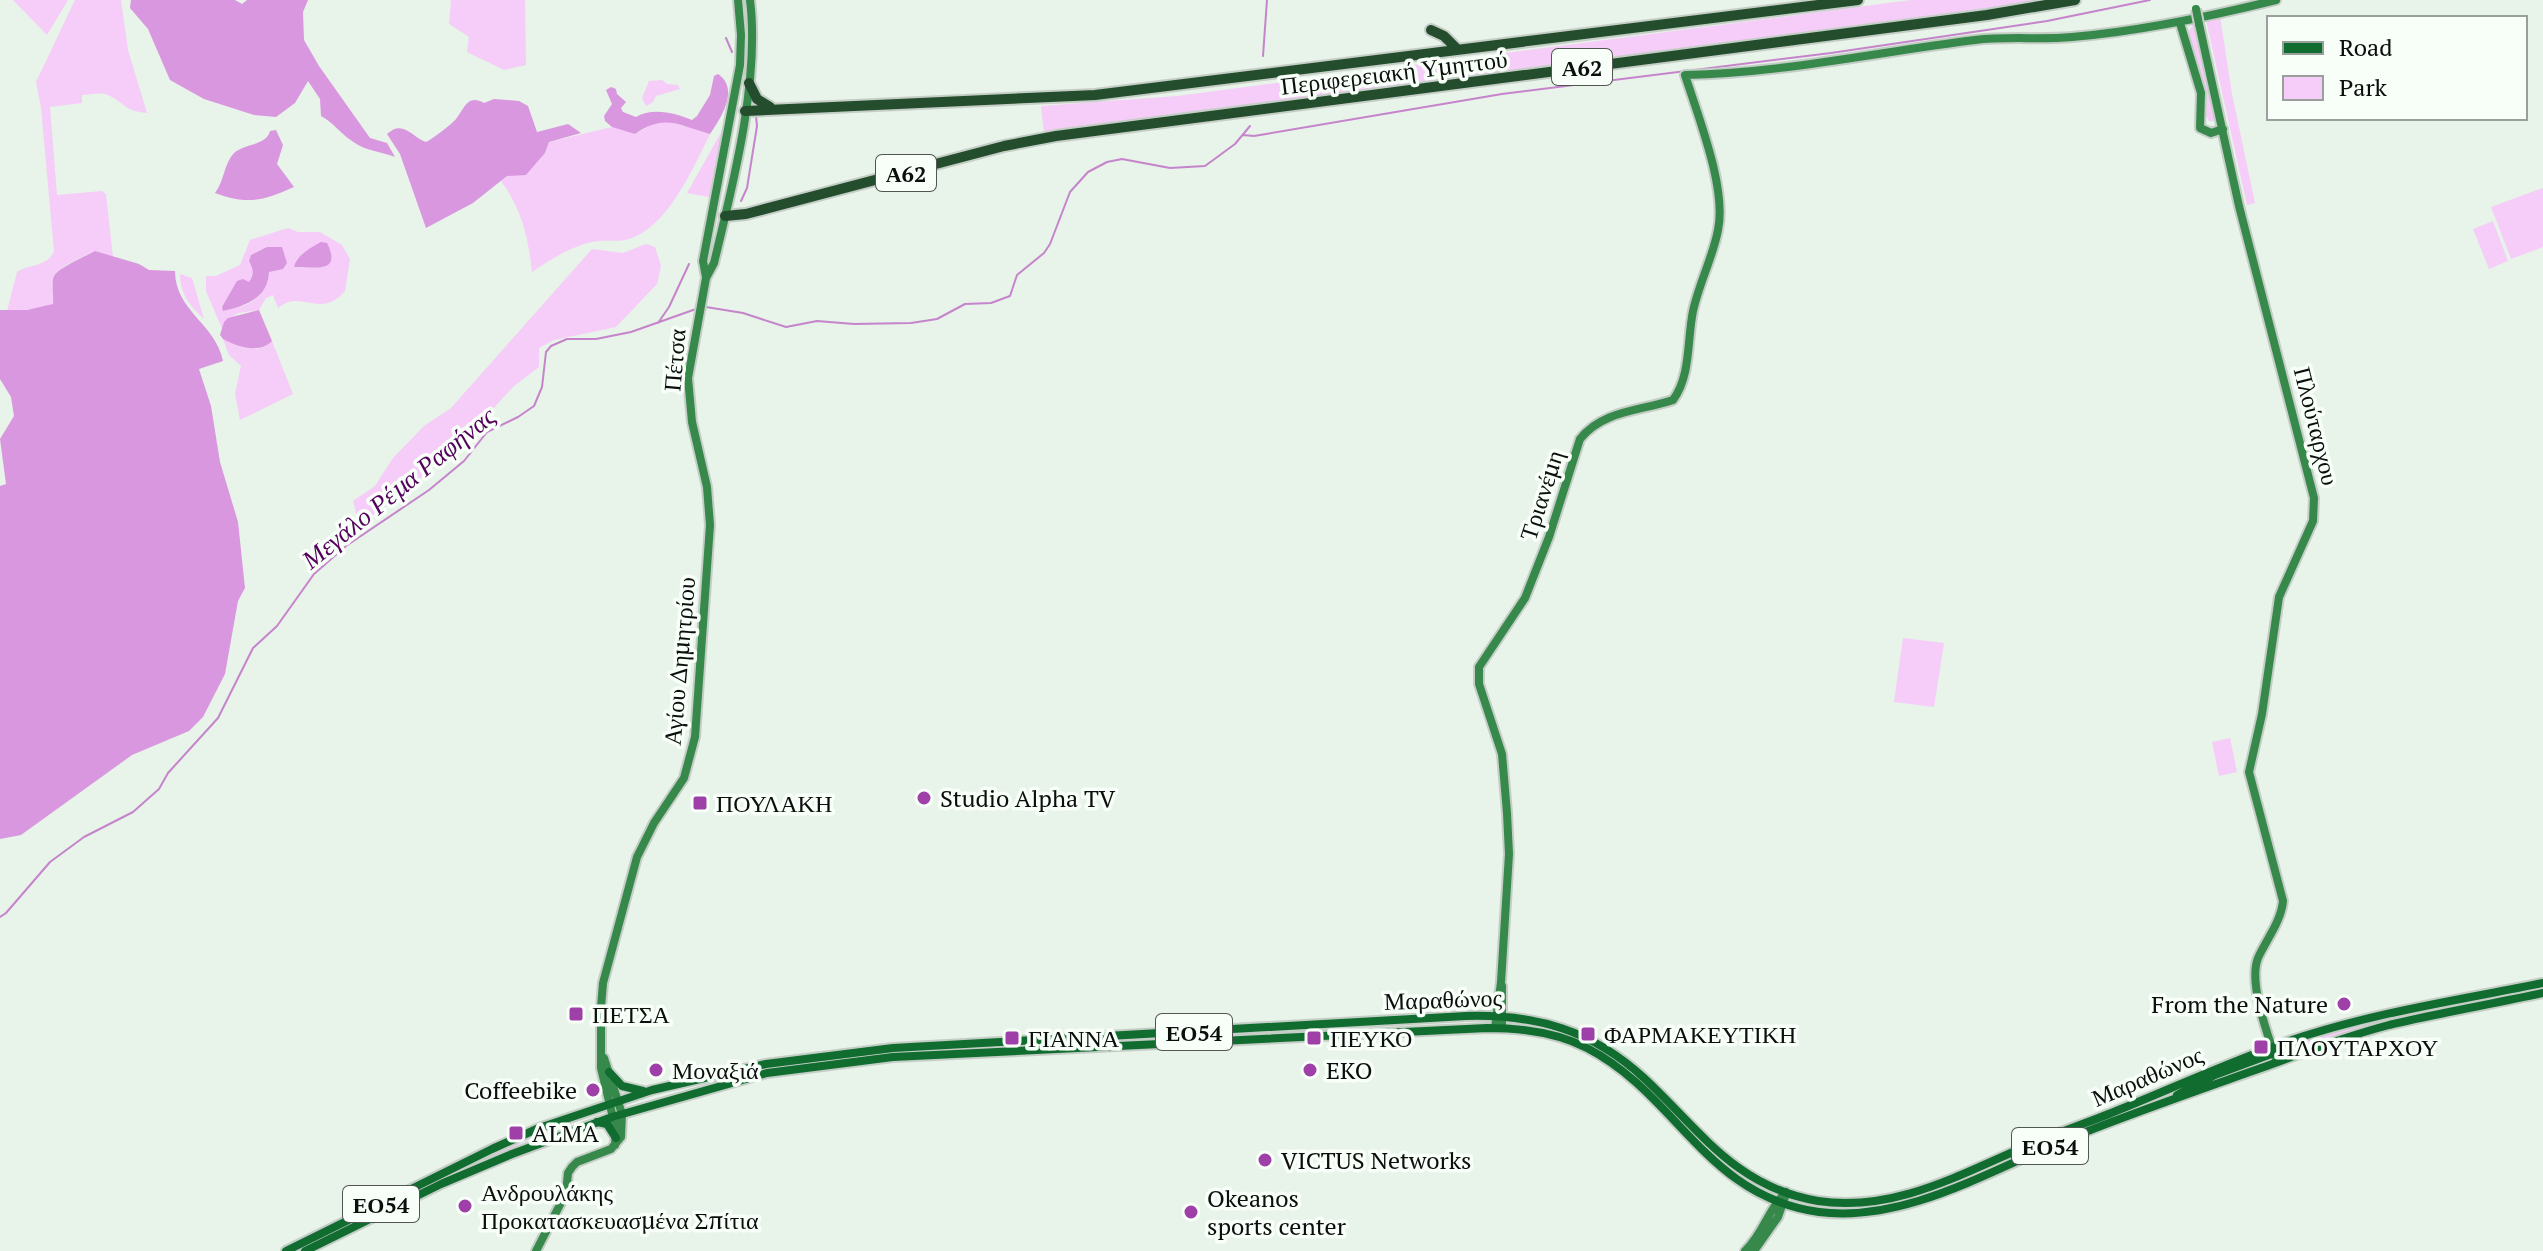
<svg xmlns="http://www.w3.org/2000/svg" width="2543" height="1251" viewBox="0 0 2543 1251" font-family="'PT Serif',serif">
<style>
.green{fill:#f5cdf8;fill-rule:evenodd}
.forest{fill:#d997df}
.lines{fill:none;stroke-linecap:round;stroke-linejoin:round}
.stream{stroke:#c584cb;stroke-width:2}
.secondary-casing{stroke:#c5cec6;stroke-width:12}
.primary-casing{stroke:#c5cec6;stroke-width:12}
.highway-casing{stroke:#c5cec6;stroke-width:14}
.secondary{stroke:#36894b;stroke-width:8}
.primary{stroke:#106c2f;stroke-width:8}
.highway{stroke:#234d2c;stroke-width:10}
.secondary-bridge-casing{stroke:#c5cec6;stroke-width:12;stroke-linecap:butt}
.secondary-bridge{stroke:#36894b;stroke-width:8}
.poi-dot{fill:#9e40a8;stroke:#f8fff9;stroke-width:3}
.labels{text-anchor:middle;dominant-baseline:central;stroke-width:7;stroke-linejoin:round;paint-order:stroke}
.shield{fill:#f8fff9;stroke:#525653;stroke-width:2}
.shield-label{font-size:22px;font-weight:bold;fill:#0b0e0c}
.street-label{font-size:24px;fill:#0b0e0c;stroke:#f8fff9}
.poi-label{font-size:24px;fill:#0b0e0c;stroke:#f8fff9;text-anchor:start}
.water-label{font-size:26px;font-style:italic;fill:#55005d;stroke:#f8fff9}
</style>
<rect width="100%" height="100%" fill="#e8f3e9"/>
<path class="green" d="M 13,0 L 68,0 L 47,35 Z
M 75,0 L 121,0 L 128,50 L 147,113 C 124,111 126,104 110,96 C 102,91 90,95 82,95 L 82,103 L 50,107 L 57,195 L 102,191 L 106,194 L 113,257 L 95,251 C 85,256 58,267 54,276 C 51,283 54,297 54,304 L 39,309 L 7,311 L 17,272 C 29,264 48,267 54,251 L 41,108 L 36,82 Z
M 451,0 L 525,0 L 526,65 L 504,70 L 467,52 L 469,37 L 449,24 Z
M 1911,0 L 2049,0 L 1044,134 L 1041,106 L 1177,96 Z
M 2220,16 L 2232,94 L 2255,203 L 2247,205 L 2206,20 Z
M 2193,25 L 2215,121 L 2209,121 L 2205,114 L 2206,102 L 2201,77 L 2189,39 L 2188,32 Z
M 662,80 L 667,84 L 678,85 L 680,89 L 656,96 L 653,102 L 646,106 L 642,98 L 649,81 Z
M 668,121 L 710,134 C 693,168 668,227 629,239 C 619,242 609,240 598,241 C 575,244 551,259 532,272 C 528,236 522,210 501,181 L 507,175 L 526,175 L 545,153 L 549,142 L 612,127 L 623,128 L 635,134 L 657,122 Z
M 723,129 L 709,197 L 687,193 Z
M 2543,188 L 2543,247 L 2511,259 L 2491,207 Z
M 2493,221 L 2508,261 L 2489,269 L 2473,229 Z
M 288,228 L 298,232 L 320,232 L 342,245 L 350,259 L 345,291 C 321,320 301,288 278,308 L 273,295 L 266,298 L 259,310 L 238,313 L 224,322 L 223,331 L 206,291 L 206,276 L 216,276 L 240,265 L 250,240 ZM 287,263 L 269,272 C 268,296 245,312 222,307 L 249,283 L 254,270 Z
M 646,244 L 655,247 L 661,266 L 657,284 L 616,327 L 554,340 L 539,348 L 539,367 L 514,386 L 468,436 L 436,462 L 416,487 L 359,524 L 353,501 L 375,486 L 393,458 L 424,426 L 451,408 L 592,249 L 623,253 Z
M 180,274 L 192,278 L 204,319 C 190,306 180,294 180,274 Z
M 223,339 L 257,349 L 272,341 L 293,394 L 240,420 L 235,394 L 241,366 L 229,355 Z
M 1903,638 L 1944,643 L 1934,707 L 1894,702 Z
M 2230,738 L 2237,772 L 2219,776 L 2212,742 Z
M 2390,1019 L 2296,1051 L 2289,1052 L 2287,1048 L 2324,1035 Z
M 599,1112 L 539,1135 L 459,1173 L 458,1170 L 538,1132 Z"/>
<path class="forest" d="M 131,0 L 235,0 L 242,4 L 247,0 L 308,0 L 303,12 L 304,40 L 319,66 L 370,138 L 387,143 L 395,157 C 380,151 365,151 352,141 C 340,133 334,123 321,116 L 320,99 L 308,81 L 295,103 L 276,117 L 254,115 L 204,99 L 170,80 L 148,29 L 130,8 Z
M 718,74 C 740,89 721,118 710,134 C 679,126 666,113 635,134 L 612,127 L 605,121 L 604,116 L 612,104 L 606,90 L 611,87 L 616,89 L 617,94 L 626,102 L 621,108 L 623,112 L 636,117 C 652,107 676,113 692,120 L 697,116 L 710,95 L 714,76 Z
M 494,99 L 519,101 L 528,106 L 537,132 L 568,124 L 581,133 L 549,142 L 545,153 L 526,175 L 507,176 L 473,203 L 426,228 L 400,154 L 387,134 C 403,119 412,137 426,142 C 430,141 453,123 456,119 C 465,108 467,94 484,103 Z
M 276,130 L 283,145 L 277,164 L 294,187 C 262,201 249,205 215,193 C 224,182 224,163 234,153 C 245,143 266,146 270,131 Z
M 321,242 L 327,243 C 343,275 312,266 294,267 C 297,255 310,248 321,242 Z
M 267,247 L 282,247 L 287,263 L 283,269 L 269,272 C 268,298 246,306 223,311 L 222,307 L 237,281 L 243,279 L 249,282 C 254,274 254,270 249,261 L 251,255 Z
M 95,251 L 139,264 L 149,270 L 175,271 C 175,311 216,324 223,361 L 199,369 L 211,406 L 220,462 L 238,522 L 245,588 L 238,601 L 225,674 L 203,717 L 189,731 L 132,755 L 21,835 L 0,839 L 0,486 L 6,484 L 0,439 L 14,416 L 11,397 L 0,379 L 0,310 L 27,310 L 53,304 C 54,297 51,283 54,276 C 58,268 86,256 95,251 Z
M 259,310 L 272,341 C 259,354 238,347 223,339 L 220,335 L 224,322 L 228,318 Z"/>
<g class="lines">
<path class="stream" d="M 726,38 L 732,52
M 1263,56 L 1267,0
M 1243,135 L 1254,136 L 1502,94 L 1831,53 L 2047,21 L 2150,0
M 741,201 L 747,188 L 757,126 L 756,116
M 706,307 L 743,313 L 786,327 L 817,321 L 854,324 L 911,323 L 937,319 L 965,304 L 991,303 L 1010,296 L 1017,275 L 1044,253 L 1050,244 L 1070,192 L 1088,172 L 1107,162 L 1122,159 L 1170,168 L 1205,166 L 1235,144 L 1250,126
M 658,323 L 669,307 L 689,264
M 0,917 L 6,913 L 50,862 L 84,837 L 133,812 L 159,789 L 168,773 L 218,718 L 253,648 L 277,626 L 314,574 L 346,546 L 429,490 L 464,461 L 487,432 L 518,417 L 534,406 L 542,387 L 546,352 L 551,346 L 567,339 L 596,339 L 631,332 L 696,309"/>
<g class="secondary-casing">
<path id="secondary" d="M 2180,23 L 2201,93 L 2200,128 L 2211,133 L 2223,129
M 2199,24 L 2239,206 L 2314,498 L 2313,521 L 2279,597 L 2262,714 L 2249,772 L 2283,901 C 2281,922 2266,940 2258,958 C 2248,983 2268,1036 2277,1062
M 706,277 L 703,261 L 740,65 L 741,35 L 738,0
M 1502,986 L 1502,1028
M 1495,1028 L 1501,982 L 1509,854 L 1507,813 L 1502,754 L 1479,684 L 1479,667 L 1525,598 L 1549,537 L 1580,439 C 1603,410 1641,411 1673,400 C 1691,376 1687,340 1693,311 C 1699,283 1713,257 1718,230 C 1727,189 1698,116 1685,75 C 1783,73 1878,52 1975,40 C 2008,36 2040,40 2072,37 C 2142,31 2208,17 2276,0
M 615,1145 L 616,1130 L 601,1068 L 601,1007 L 603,983 L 637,857 L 654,823 L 684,778 L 695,737 L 710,525 L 707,487 L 692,422 L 688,378 L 706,278 L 714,263 C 733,184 760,80 750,0
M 536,1251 L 566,1193 L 568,1173 L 572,1167 L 577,1162 L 611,1149 L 621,1137 L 622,1114 L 604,1058
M 1745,1251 C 1764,1233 1768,1209 1786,1192
M 1754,1251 L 1778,1217 L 1785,1197"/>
</g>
<g class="primary-casing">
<path id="primary" d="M 609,1072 L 622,1086 L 643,1091
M 2177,1095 L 2215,1075 L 2274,1053 L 2279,1047
M 597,1122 L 607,1124 L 616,1138
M 286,1251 L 492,1149 L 539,1128 L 652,1090 L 766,1064 L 893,1048 L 1466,1016 C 1536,1014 1592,1030 1644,1078 C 1700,1130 1735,1187 1818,1201 C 1897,1213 1966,1171 2036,1142 C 2064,1130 2093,1121 2121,1109 C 2177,1086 2232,1061 2289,1041 C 2371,1013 2459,1000 2543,983
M 305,1251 L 441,1184 L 512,1154 L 612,1117 L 767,1073 L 893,1057 L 1487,1028 C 1522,1028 1556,1032 1587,1048 C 1678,1095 1705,1196 1819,1212 C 1904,1223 1989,1171 2065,1140 C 2134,1112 2205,1088 2275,1063 C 2312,1049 2351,1035 2389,1025 C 2440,1013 2492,1004 2543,993"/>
</g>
<g class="highway-casing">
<path id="highway" d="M 1431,30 L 1444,36 L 1458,50
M 749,83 L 757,99 L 770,107
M 745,111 L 1095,95 L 1858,0
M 725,216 L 746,214 L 1004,146 L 1056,136 L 1987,15 L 2075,0"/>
</g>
<use href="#secondary" class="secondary"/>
<use href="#primary" class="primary"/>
<use href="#highway" class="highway"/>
<g class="secondary-bridge-casing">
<path id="secondary-bridge" d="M 2196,9 L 2199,24"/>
</g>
<use href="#secondary-bridge" class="secondary-bridge"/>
</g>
<g class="poi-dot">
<circle cx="924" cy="798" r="8"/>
<rect x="692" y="795" width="16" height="16" rx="4"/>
<circle cx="2344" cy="1004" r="8"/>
<rect x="568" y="1006" width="16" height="16" rx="4"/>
<rect x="1580" y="1026" width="16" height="16" rx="4"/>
<rect x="1004" y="1030" width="16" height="16" rx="4"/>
<rect x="1306" y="1030" width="16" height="16" rx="4"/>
<rect x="2253" y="1039" width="16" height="16" rx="4"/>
<circle cx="656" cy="1070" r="8"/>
<circle cx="1310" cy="1070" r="8"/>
<circle cx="593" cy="1090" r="8"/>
<rect x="508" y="1125" width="16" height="16" rx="4"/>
<circle cx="1265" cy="1160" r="8"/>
<circle cx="465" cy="1206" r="8"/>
<circle cx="1191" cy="1212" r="8"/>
</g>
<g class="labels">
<g class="shield">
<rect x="1552" y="49" width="60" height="36" rx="6"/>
<rect x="876" y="155" width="60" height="36" rx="6"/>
<rect x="1156" y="1014" width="76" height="36" rx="6"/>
<rect x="2012" y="1128" width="76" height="36" rx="6"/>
<rect x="343" y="1186" width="76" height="36" rx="6"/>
</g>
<g class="shield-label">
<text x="1582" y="67">Α62</text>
<text x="906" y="173">Α62</text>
<text x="1194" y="1032">ΕΟ54</text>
<text x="2050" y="1146">ΕΟ54</text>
<text x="381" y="1204">ΕΟ54</text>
</g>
<g class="street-label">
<text transform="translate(1394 72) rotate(-7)">Περιφερειακή Υμηττού</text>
<text transform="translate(674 360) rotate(-85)">Πέτσα</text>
<text transform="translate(2317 426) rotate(76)">Πλούταρχου</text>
<text transform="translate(1541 495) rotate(-72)">Τριανέμη</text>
<text transform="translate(679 661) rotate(-85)">Αγίου Δημητρίου</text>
<text transform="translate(1443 999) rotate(-2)">Μαραθώνος</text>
<text transform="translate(2147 1076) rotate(-23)">Μαραθώνος</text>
</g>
<g class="poi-label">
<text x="940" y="798">Studio Alpha TV</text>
<text x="716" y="803">ΠΟΥΛΑΚΗ</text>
<text x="2328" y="1004" text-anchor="end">From the Nature</text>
<text x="592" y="1014">ΠΕΤΣΑ</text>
<text x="1604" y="1034">ΦΑΡΜΑΚΕΥΤΙΚΗ</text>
<text x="1028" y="1038">ΓΙΑΝΝΑ</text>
<text x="1330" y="1038">ΠΕΥΚΟ</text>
<text x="2277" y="1047">ΠΛΟΥΤΑΡΧΟΥ</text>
<text x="672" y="1070">Μοναξιά</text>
<text x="1326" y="1070">EKO</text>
<text x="577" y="1090" text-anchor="end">Coffeebike</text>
<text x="532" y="1133">ALMA</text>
<text x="1281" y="1160">VICTUS Networks</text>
<text x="481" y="1192">Ανδρουλάκης<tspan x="481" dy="28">Προκατασκευασμένα Σπίτια</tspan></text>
<text x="1207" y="1198">Okeanos<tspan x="1207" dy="28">sports center</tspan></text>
</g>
<g class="water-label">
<text transform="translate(398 487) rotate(-39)">Μεγάλο Ρέμα Ραφήνας</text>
</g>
</g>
<rect x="2267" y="16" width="260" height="104" fill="#f8fff9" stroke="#999f9a" stroke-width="2"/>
<rect x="2283" y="42" width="40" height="12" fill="#106c2f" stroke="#999f9a" stroke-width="2"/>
<text x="2339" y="56" font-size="24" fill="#0b0e0c">Road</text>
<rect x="2283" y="76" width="40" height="24" fill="#f5cdf8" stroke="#999f9a" stroke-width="2"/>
<text x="2339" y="96" font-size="24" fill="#0b0e0c">Park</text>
</svg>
